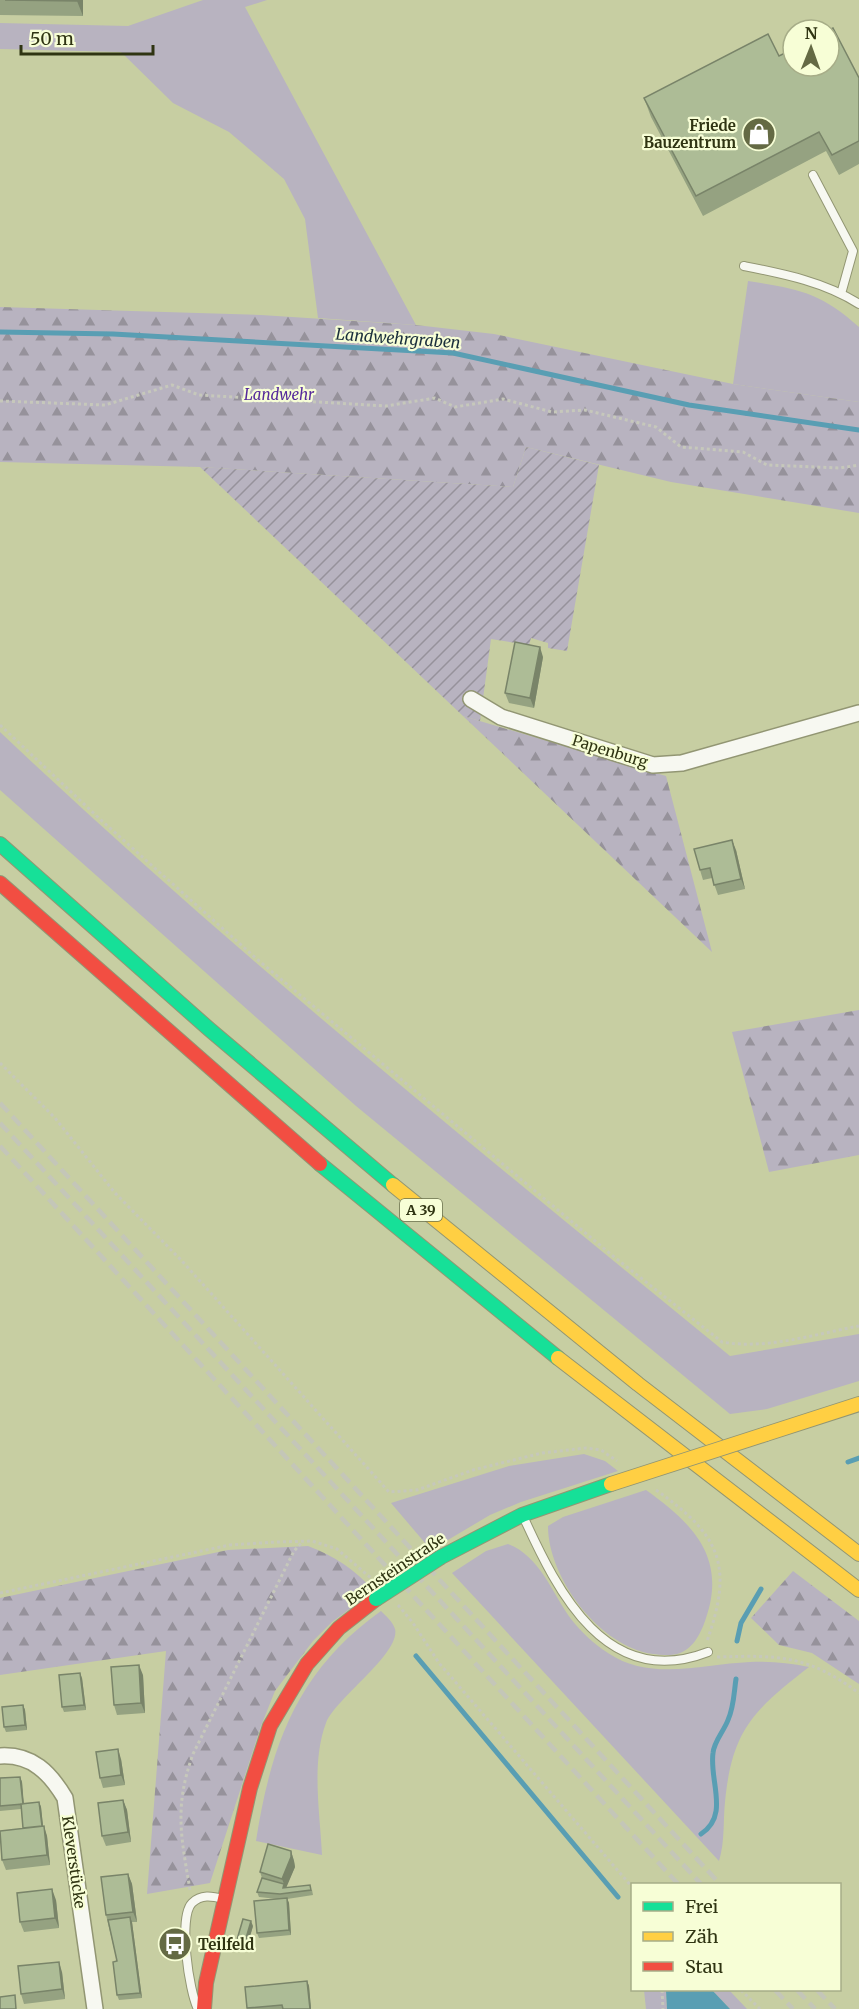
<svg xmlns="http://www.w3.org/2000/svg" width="859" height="2009" viewBox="0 0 859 2009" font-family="Merriweather,serif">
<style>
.grass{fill:#b8b3c0}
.forest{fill:url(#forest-firs)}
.garden{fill:url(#garden-furrows)}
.water{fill:#599eb3}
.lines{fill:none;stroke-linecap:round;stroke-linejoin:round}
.stream{stroke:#599eb3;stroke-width:5}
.lane-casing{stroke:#929673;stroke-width:10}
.street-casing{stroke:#929673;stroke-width:18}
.fast-casing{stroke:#929673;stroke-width:16}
.slow-casing{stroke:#929673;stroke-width:16}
.jam-casing{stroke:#929673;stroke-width:16}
.path{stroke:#c6c8bb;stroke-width:3;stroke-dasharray:3 3;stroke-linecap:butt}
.lane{stroke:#f7f8f1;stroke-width:8}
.street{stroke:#f7f8f1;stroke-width:15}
.fast{stroke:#16e098;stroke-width:14}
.slow{stroke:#ffcf43;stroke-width:14}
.jam{stroke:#f24e42;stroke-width:14}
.rail{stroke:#c4c6b8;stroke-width:4.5;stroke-dasharray:12 6;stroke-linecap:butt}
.fast-bridge-casing{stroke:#929673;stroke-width:16;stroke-linecap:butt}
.slow-bridge-casing{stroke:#929673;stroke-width:16;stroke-linecap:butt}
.fast-bridge{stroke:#16e098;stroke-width:14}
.slow-bridge{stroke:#ffcf43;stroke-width:14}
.wall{fill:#95a281}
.shaded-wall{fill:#798469}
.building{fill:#adbc96;stroke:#798469;stroke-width:1.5}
.labels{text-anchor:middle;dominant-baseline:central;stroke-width:4.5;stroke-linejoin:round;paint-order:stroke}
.shield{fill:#f7fed6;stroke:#6b714d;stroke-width:1.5}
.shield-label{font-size:14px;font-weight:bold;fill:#2f3412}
.poi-label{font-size:15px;font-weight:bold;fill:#2f3412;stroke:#f7fed6;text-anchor:end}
.park-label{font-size:15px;font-style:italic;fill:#562a9b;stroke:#f7fed6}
.street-label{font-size:15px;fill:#2f3412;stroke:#f7fed6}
.water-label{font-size:16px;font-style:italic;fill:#1b2f3c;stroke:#f7fed6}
</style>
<defs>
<pattern id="forest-firs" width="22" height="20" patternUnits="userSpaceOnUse" patternTransform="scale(1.5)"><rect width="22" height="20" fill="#b8b3c0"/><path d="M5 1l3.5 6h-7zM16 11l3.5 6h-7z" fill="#96929b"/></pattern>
<pattern id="garden-furrows" width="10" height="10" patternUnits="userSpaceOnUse" patternTransform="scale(1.5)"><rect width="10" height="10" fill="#b8b3c0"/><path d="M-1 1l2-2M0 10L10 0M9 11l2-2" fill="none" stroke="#96929b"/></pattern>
</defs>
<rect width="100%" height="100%" fill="#c7cea2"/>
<path class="grass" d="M 203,0 L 267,0 L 245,7 L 416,325 L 318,318 L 305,219 L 284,179 L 229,132 L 173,103 L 121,52 L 0,49 L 0,23 L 128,26 Z
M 748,281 C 798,289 820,292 859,327 L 859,402 L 733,384 Z
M 0,732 C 233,953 482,1153 730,1356 L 859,1334 L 859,1381 L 767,1409 L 730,1414 L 356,1106 L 0,790 Z
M 584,1454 L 605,1461 L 618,1471 L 521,1502 L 490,1515 L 431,1550 L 391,1503 L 509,1466 Z
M 646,1490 C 692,1523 727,1557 706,1618 C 702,1631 694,1648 680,1653 C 673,1656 661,1655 653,1654 C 600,1647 548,1578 548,1526 L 563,1517 Z
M 508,1544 C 540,1556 552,1593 571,1619 C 581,1632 594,1644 608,1653 C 651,1682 703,1664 750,1662 C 771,1661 789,1663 809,1667 C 754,1710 732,1729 725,1802 C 723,1821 725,1842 719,1861 L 452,1573 L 486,1551 Z
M 381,1611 C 386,1616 393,1622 395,1629 C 401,1653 336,1698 326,1723 C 311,1763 320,1812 322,1855 L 256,1841 C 271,1744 298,1670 381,1611 Z
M 644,1990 L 669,1990 L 666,1991 L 667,2009 L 646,2009 Z
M 712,1990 L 729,1990 L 747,2009 L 730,2009 Z"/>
<path class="forest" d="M 0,307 L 261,315 L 416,325 L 494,334 L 733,384 L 859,402 L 859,513 L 671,482 L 526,447 L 513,487 L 200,467 L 0,462 Z
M 463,716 L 666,776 L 712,952 Z
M 859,1010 L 859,1155 L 769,1172 L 732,1032 Z
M 308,1546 C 333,1555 356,1570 374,1591 L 332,1622 L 313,1641 L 275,1691 L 261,1726 L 210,1883 L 147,1894 L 166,1651 L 0,1675 L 0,1598 L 228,1550 Z
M 793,1571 L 859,1621 L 859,1684 L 812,1653 L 779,1645 L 751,1618 Z"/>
<path class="garden" d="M 526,447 L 599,465 L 567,651 L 548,648 L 548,643 L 531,638 L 529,645 L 491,639 L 480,721 L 463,716 L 200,467 L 513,487 Z"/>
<path class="water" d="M 669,1990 L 712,1990 L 730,2009 L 667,2009 L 666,1991 Z"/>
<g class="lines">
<path class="stream" d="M 0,332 L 113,334 L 453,353 L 689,405 L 859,430
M 848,1462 L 859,1458
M 737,1641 L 741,1623 L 761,1589
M 416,1656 L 618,1897
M 701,1834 C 730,1815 709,1781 713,1753 C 714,1741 724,1731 728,1720 C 734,1707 734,1692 736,1679"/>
<g class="lane-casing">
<path id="lane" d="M 813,175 L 853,251 L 841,294
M 744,266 C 784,274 825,282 859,304
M 523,1516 C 558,1593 607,1691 708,1652
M 198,2009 C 189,1992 178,1917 192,1903 C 201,1894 212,1896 223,1899"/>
</g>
<g class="street-casing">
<path id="street" d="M 471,699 L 501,717 L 653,765 L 682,763 L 859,713
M 0,1756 C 32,1754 50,1773 65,1798 L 95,2009"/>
</g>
<g class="fast-casing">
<path id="fast" d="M 0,844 L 209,1029 L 393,1185
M 320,1164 L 558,1358
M 441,1557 L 522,1515 L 611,1484"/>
</g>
<g class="slow-casing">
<path id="slow" d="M 393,1185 L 638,1384 L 859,1554
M 558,1358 L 859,1590
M 766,1434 L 859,1404"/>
</g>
<g class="jam-casing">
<path id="jam" d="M 0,883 L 320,1164
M 204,2009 L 206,1983 L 250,1788 L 270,1726 L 307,1664 L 339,1628 L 376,1599"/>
</g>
<path class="path" d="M 0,401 L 105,405 L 172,385 L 199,395 L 386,406 L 435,398 L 455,407 L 503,399 L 552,412 L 585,410 L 656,427 L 681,447 L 743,452 L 767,465 L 840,468 L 859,465
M 0,725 L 102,821 L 258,960 L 613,1256 L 722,1342 C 767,1350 815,1334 859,1326
M 0,1063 L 55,1118 L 115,1193 L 182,1261 L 389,1492 L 417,1490 L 473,1470 L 542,1453 L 586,1448 L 601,1450 L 617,1461
M 656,1490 C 720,1535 734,1565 707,1641
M 0,1593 L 230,1545 L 276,1542 L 312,1541 L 337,1549 L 372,1579
M 398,1605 L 413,1623 L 439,1663 L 632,1887
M 717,1657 C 779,1655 807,1655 859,1693
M 190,1890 C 181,1836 174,1807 193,1754 L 294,1551 L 303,1541
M 662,1990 L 663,2009
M 741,1990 L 760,2009"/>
<use href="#lane" class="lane"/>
<use href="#street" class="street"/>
<use href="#fast" class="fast"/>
<use href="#slow" class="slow"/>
<use href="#jam" class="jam"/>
<path class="rail" d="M 0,1103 L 720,1884
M 0,1123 L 701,1884
M 0,1146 L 678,1884
M 775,1990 L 793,2009
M 797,1990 L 815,2009
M 817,1990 L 835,2009"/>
<g class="fast-bridge-casing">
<path id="fast-bridge" d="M 376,1599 L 441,1557"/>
</g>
<g class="slow-bridge-casing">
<path id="slow-bridge" d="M 611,1484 L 766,1434"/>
</g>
<use href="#fast-bridge" class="fast-bridge"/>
<use href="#slow-bridge" class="slow-bridge"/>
</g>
<path class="wall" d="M 0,0 L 83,0 L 83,16 L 0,15 Z
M 779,56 L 859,78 L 859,164 L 839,175 L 826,151 L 703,216 L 651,117 L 644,98 Z
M 543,657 L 534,708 L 509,703 L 505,693 Z
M 736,850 L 745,889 L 718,895 L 712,878 L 703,880 L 700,870 Z
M 143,1675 L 145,1713 L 117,1715 L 114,1705 Z
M 82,1678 L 86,1710 L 64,1712 L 62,1707 Z
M 23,1705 L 25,1710 L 27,1730 L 6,1732 L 4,1727 Z
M 121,1759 L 125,1785 L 103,1788 L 100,1778 Z
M 20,1777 L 22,1782 L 24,1804 L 39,1802 L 41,1807 L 43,1826 L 47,1836 L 50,1865 L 6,1870 L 2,1860 L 23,1828 L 21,1809 L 0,1811 L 0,1778 Z
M 123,1800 L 127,1810 L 131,1842 L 106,1846 L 102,1836 Z
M 291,1851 L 294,1861 L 295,1867 L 286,1887 L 312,1890 L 313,1895 L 287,1899 L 289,1903 L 291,1935 L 259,1938 L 257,1933 L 277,1899 L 259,1897 L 257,1892 L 262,1878 L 260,1872 Z
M 128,1874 L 132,1884 L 137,1922 L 132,1922 L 142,1998 L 119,2000 L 117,1995 L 117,1961 L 106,1915 Z
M 56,1900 L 59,1928 L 24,1932 L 20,1922 Z
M 253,1926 L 246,1950 L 238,1948 L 236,1943 Z
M 62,1972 L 65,1999 L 24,2004 L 21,1994 Z
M 307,1981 L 309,1986 L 311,2009 L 247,2009 L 245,1987 Z"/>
<path class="shaded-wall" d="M 77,0 L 83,0 L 83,16 L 77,1 Z
M 540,647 L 543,657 L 534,708 L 530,698 Z
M 732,840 L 736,850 L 745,889 L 741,879 Z
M 139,1665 L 143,1675 L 145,1713 L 141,1703 Z
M 80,1673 L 82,1678 L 86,1710 L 84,1705 Z
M 23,1705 L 25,1710 L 27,1730 L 25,1725 Z
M 118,1749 L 121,1759 L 125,1785 L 121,1775 Z
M 20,1777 L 22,1782 L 24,1809 L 23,1804 Z
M 123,1800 L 127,1810 L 131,1842 L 128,1832 Z
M 39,1802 L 41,1807 L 44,1835 L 42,1830 Z
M 44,1826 L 47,1836 L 50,1865 L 47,1855 Z
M 291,1851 L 294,1861 L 295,1867 L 284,1893 L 283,1888 L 284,1884 L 282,1879 Z
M 128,1874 L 132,1884 L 137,1922 L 133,1912 Z
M 52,1889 L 56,1900 L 59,1928 L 55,1918 Z
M 287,1898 L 289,1903 L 291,1935 L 289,1930 Z
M 130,1917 L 132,1922 L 142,1998 L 140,1993 Z
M 251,1921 L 253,1926 L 246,1950 L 244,1945 Z
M 59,1962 L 62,1972 L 65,1999 L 62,1989 Z
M 307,1981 L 309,1986 L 311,2009 L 310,2009 Z"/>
<path class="building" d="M 5,0 L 77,0 L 77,1 Z
M 833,28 L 859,78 L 859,141 L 832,155 L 819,132 L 696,196 L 644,98 L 768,34 L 779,56 L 793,49 L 793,66 L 829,66 L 829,30 Z
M 515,642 L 540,647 L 530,698 L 505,693 Z
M 732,840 L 741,879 L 714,885 L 710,868 L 700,870 L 694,849 Z
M 139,1665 L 141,1703 L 114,1705 L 111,1667 Z
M 80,1673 L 84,1705 L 62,1707 L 59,1675 Z
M 23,1705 L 25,1725 L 4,1727 L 2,1707 Z
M 118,1749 L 121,1775 L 100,1778 L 96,1752 Z
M 20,1777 L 23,1804 L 0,1806 L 0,1778 Z
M 123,1800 L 128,1832 L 102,1836 L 98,1803 Z
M 39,1802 L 42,1826 L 23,1828 L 21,1804 Z
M 44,1826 L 47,1855 L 2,1860 L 0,1831 Z
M 268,1844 L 291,1851 L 291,1857 L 282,1879 L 260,1872 Z
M 128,1874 L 133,1912 L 106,1915 L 101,1877 Z
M 262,1878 L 284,1884 L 283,1888 L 310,1885 L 311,1890 L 280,1894 L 257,1892 Z
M 52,1889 L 55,1918 L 20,1922 L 17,1893 Z
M 287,1898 L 289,1930 L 257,1933 L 254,1901 Z
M 130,1917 L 140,1993 L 117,1995 L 113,1962 L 117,1961 L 108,1920 Z
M 243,1919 L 251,1921 L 244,1945 L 236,1943 Z
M 59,1962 L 62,1989 L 21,1994 L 18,1966 Z
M 307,1981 L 310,2009 L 283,2009 L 282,2005 L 247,2008 L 245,1987 Z
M 15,1995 L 16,2009 L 0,2009 L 0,1997 Z"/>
<defs>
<g id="shop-disc" transform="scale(1.725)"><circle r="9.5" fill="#646a44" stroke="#f7fed6"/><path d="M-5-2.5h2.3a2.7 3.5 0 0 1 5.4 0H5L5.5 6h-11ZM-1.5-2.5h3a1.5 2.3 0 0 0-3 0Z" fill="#fff"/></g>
<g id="bus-disc" transform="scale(1.725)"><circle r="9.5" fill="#646a44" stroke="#f7fed6"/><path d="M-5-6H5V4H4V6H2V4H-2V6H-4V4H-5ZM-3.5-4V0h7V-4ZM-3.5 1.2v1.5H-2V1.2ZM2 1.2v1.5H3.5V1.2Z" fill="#fff"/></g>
</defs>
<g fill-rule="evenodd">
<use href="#shop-disc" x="759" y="134"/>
<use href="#bus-disc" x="175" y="1944"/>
</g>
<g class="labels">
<rect class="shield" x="400" y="1199" width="42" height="22" rx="4.5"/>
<g class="shield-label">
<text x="421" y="1210">A 39</text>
</g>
<g class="poi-label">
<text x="736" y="125">Friede<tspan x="736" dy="17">Bauzentrum</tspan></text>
<text x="198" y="1944" text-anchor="start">Teilfeld</text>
</g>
<g class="park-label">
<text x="279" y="394">Landwehr</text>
</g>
<g class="street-label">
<text transform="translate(610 751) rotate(17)">Papenburg</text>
<text transform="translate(395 1569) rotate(-34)">Bernsteinstraße</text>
<text transform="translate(74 1862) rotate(82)">Kleverstücke</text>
</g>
<g class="water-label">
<text transform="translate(398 338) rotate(4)">Landwehrgraben</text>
</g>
</g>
<rect x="631" y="1883" width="210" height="108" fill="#f7fed6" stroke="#a7ad88" stroke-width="1.5"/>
<rect x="643" y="1902" width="30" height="9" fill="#16e098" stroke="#a7ad88" stroke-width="1.5"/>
<text x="685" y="1913" font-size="18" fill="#2f3412">Frei</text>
<rect x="643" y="1932" width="30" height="9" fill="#ffcf43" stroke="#a7ad88" stroke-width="1.5"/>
<text x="685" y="1943" font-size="18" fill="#2f3412">Zäh</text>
<rect x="643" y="1962" width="30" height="9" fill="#f24e42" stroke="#a7ad88" stroke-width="1.5"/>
<text x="685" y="1973" font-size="18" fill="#2f3412">Stau</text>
<g transform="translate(811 48) rotate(1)"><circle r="28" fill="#f7fed6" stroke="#a7ad88" stroke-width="1.5"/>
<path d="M0-4.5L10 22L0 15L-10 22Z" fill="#646a44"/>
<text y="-9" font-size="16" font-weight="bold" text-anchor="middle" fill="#2f3412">N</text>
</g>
<path d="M21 45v9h132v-9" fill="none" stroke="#2f3412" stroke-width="3"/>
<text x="30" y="45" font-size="18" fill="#2f3412" stroke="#f7fed6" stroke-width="4.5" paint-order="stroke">50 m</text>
</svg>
